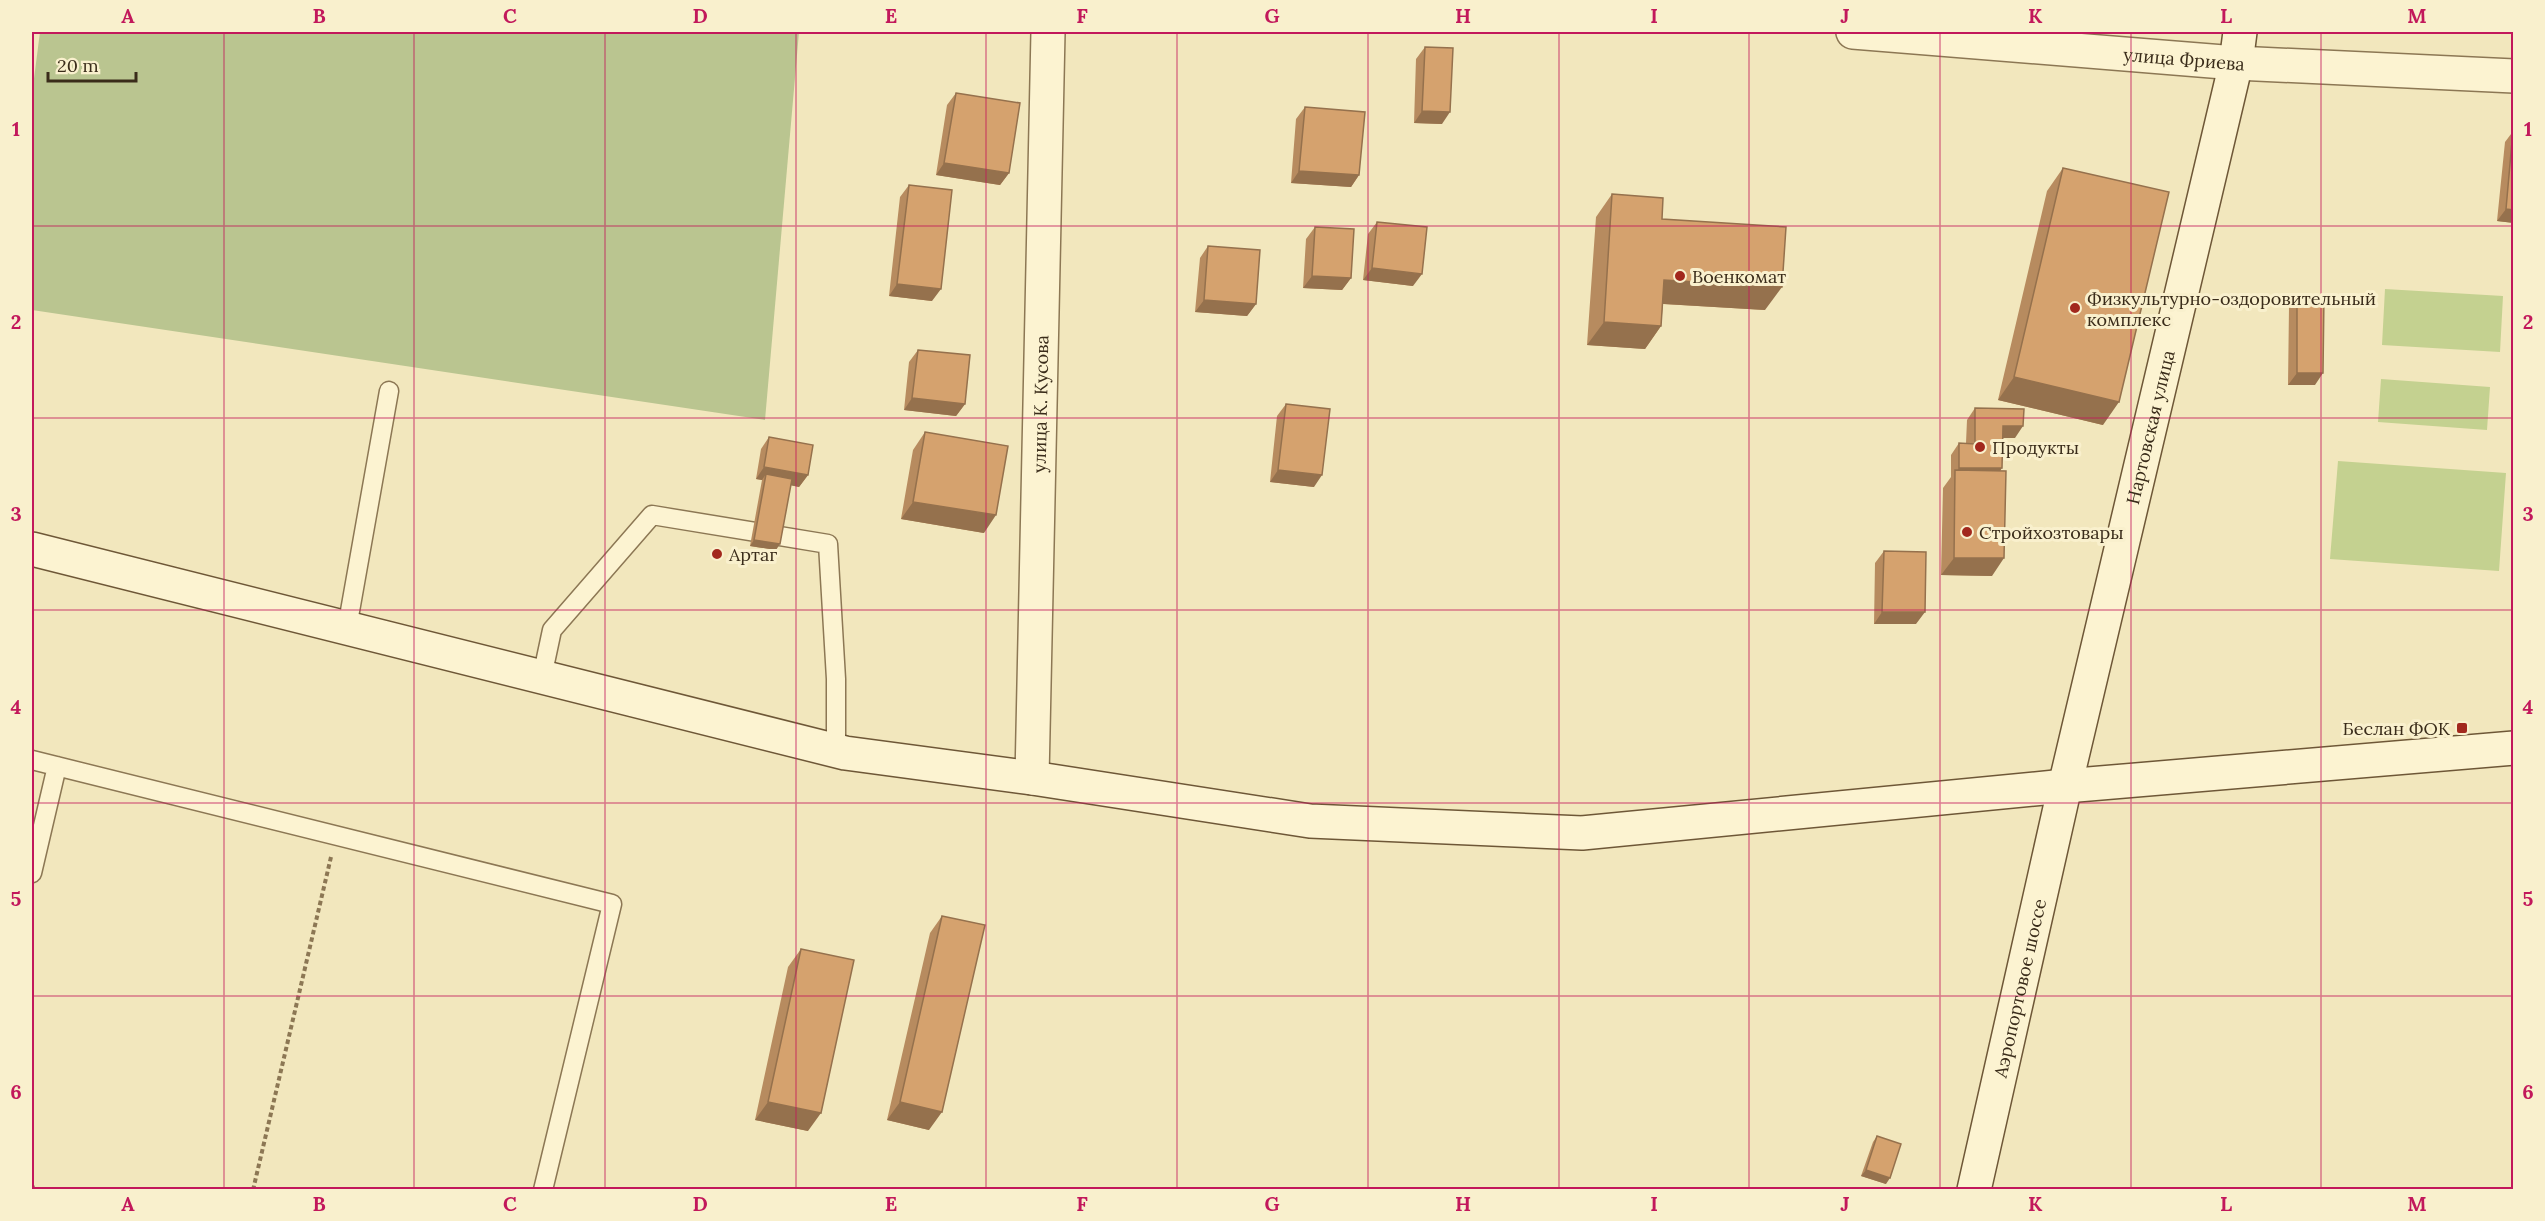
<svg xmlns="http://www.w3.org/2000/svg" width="2545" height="1221" viewBox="0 0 2545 1221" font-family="Lora,serif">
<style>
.green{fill:#c4d190}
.cemetery{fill:#bac590}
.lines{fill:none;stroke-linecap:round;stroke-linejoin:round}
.lane-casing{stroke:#8c7754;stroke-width:21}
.street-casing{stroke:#8c7754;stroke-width:36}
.secondary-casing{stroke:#6e5737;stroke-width:36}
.path{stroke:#8c7754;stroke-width:4;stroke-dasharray:4.5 3;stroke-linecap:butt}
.lane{stroke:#fcf3d1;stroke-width:18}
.street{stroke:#fcf3d1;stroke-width:33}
.secondary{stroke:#fcf3d1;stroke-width:33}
.wall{fill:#b78b5f}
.shaded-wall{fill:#95714d}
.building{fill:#d5a26e;stroke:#95714d;stroke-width:1.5}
.grid{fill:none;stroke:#c2185b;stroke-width:1.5;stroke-opacity:0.55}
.poi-dot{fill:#a2281d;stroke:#f9f0cd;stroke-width:2}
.labels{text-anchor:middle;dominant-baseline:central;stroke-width:6;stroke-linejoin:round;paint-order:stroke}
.street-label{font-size:18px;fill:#3a2c1a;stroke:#f9f0cd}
.poi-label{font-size:18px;fill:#3a2c1a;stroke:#f9f0cd;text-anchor:start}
.neatline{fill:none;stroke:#c2185b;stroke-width:2}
.grid-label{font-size:20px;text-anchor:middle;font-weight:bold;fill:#c2185b}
</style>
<rect width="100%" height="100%" fill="#f2e7bd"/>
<path class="green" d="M 2385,289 L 2503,296 L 2500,352 L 2382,345 Z
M 2381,379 L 2490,387 L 2487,430 L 2378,422 Z
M 2338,461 L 2506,473 L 2499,571 L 2330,559 Z"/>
<path class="cemetery" d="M 40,32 L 799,32 L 765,420 L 32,310 L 32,94 Z"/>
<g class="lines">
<g class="lane-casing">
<path id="lane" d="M 347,628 L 389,391
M 542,677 L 552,630 L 652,515 L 828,544 L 836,679 L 836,750
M 32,760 L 612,904 L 543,1190
M 32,873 L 57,766"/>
</g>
<g class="street-casing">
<g id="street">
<path id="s1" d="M 1853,32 L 2236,63 L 2514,76"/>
<path id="s2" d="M 1032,778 L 1048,32"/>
</g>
</g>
<g class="secondary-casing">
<g id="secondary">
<path d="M 32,549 L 845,753 L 1032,778 L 1310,821 L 1582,833 L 2065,786 L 2514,748"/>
<path id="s3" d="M 1974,1190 L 2065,786 L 2236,63 L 2240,32"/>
</g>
</g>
<path class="path" d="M 32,1185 L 34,1190
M 253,1190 L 331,857"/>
<use href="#lane" class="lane"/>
<use href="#street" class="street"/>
<use href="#secondary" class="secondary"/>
</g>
<path class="wall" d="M 1425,47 L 1442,124 L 1414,123 L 1416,59 Z
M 956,93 L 1009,173 L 1000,185 L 936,175 L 947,105 Z
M 1305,107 L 1359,175 L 1351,187 L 1291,183 L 1296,119 Z
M 2514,130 L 2514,223 L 2497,221 L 2505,142 Z
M 2063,168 L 2103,425 L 1998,400 L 2047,191 Z
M 909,185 L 932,301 L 889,296 L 900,197 Z
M 1612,194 L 1662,219 L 1765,310 L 1663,304 L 1661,326 L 1645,349 L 1587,345 L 1596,217 Z
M 1377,222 L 1413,286 L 1363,280 L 1368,234 Z
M 1315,227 L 1351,278 L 1342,290 L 1303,288 L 1306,239 Z
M 1208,246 L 1256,304 L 1247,316 L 1195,312 L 1200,258 Z
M 2297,295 L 2315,385 L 2288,385 L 2289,307 Z
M 918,350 L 965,404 L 956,416 L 904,410 L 909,362 Z
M 1286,404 L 1314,487 L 1270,482 L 1277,416 Z
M 1975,408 L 2015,438 L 2003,438 L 1992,576 L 1941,575 L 1943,488 L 1951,477 L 1951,455 L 1959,443 L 1966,443 L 1967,420 Z
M 925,432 L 984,533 L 901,519 L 913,450 Z
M 769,437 L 808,475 L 799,487 L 791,485 L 776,550 L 750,546 L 762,480 L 756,479 L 761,449 Z
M 1884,551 L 1916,624 L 1874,624 L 1875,563 Z
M 942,916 L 929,1130 L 887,1120 L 930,933 Z
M 801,949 L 808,1131 L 755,1120 L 788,967 Z
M 1877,1136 L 1886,1184 L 1861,1176 L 1873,1142 Z"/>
<path class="shaded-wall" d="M 1422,111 L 1450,112 L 1442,124 L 1414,123 Z
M 944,163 L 1009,173 L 1000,185 L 936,175 Z
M 1299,171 L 1359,175 L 1351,187 L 1291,183 Z
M 2506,209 L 2514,210 L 2514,223 L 2497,221 Z
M 1372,268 L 1422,274 L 1413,286 L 1363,280 Z
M 1312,276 L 1351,278 L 1342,290 L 1303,288 Z
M 1664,280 L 1782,287 L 1765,310 L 1648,303 Z
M 897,284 L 941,289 L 932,301 L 889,296 Z
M 1204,300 L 1256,304 L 1247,316 L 1195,312 Z
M 1604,322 L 1661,326 L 1645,349 L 1587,345 Z
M 2297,373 L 2323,373 L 2315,385 L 2288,385 Z
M 2014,377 L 2119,402 L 2103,425 L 1998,400 Z
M 912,398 L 965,404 L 956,416 L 904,410 Z
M 2003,426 L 2023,426 L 2015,438 L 1994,438 Z
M 764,467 L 808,475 L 799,487 L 765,480 L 766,474 L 762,480 L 756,479 Z
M 1959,468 L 2002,468 L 1994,480 L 1955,473 Z
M 1278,470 L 1322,475 L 1314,487 L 1270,482 Z
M 913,502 L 996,515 L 984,533 L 901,519 Z
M 754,540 L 780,544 L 776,550 L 750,546 Z
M 1954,558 L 2004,558 L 1992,576 L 1941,575 Z
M 1882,612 L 1925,612 L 1916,624 L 1874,624 Z
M 768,1102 L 821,1113 L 808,1131 L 755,1120 Z
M 900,1102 L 942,1112 L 929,1130 L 887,1120 Z
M 1866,1170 L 1890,1178 L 1886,1184 L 1861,1176 Z"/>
<path class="building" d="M 1425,47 L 1453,48 L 1450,112 L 1422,111 Z
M 956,93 L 1020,103 L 1009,173 L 944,163 Z
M 1305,107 L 1365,112 L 1359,175 L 1299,171 Z
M 2513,130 L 2514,130 L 2514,210 L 2506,209 Z
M 2063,168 L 2169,192 L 2119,402 L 2014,377 Z
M 909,185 L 952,190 L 941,289 L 897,284 Z
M 1612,194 L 1663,198 L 1662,219 L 1786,227 L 1782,287 L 1664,280 L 1661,326 L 1604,322 Z
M 1377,222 L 1427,227 L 1422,274 L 1372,268 Z
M 1315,227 L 1354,229 L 1351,278 L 1312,276 Z
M 1208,246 L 1260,250 L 1256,304 L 1204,300 Z
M 2297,295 L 2324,295 L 2323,373 L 2297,373 Z
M 918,350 L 970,355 L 965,404 L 912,398 Z
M 1286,404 L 1330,409 L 1322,475 L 1278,470 Z
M 1975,408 L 2024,409 L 2023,426 L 2003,426 L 2002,468 L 1959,468 L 1959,443 L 1975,444 Z
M 925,432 L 1008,446 L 996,515 L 913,502 Z
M 769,437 L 813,445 L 808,475 L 764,467 Z
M 1955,470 L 2006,471 L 2004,558 L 1954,558 Z
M 766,474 L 792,479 L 780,544 L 754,540 Z
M 1884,551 L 1926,552 L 1925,612 L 1882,612 Z
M 942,916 L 985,925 L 942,1112 L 900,1102 Z
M 801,949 L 854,960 L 821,1113 L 768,1102 Z
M 1877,1136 L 1901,1144 L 1890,1178 L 1866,1170 Z"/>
<path class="grid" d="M 224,32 L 224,1190M 414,32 L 414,1190M 605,32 L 605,1190M 796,32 L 796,1190M 986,32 L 986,1190M 1177,32 L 1177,1190M 1368,32 L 1368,1190M 1559,32 L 1559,1190M 1749,32 L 1749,1190M 1940,32 L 1940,1190M 2131,32 L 2131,1190M 2321,32 L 2321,1190M 32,226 L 2514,226M 32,418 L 2514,418M 32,610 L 2514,610M 32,803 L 2514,803M 32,996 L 2514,996"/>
<g class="poi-dot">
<circle cx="1680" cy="276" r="6"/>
<circle cx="2075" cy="308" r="6"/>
<circle cx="1980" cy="447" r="6"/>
<circle cx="1967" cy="532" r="6"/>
<circle cx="717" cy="554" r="6"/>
<rect x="2456" y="722" width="12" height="12" rx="3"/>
</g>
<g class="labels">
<g class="street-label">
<text stroke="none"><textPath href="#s1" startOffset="332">улица Фриева</textPath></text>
<text stroke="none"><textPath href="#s2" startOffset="374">улица К. Кусова</textPath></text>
<text stroke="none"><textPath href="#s3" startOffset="783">Нартовская улица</textPath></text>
<text stroke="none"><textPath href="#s3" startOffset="207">Аэропортовое шоссе</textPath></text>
</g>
<g class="poi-label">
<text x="1692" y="276">Военкомат</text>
<text x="2087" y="298">Физкультурно-оздоровительный<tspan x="2087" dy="21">комплекс</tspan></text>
<text x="1992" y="447">Продукты</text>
<text x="1979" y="532">Стройхозтовары</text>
<text x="729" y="554">Артаг</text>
<text x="2450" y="728" text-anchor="end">Беслан ФОК</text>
</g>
</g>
<rect width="2545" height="1221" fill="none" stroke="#f9f0cd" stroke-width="66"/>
<path d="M48 72v9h88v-9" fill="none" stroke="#3a2c1a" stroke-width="3"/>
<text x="57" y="72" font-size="18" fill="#3a2c1a" stroke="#f9f0cd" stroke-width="4.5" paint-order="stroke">20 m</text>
<rect x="33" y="33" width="2479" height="1155" class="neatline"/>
<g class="grid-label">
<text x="128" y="23">A</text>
<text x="319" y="23">B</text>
<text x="510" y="23">C</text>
<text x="700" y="23">D</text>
<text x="891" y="23">E</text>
<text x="1082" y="23">F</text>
<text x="1272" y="23">G</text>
<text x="1463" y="23">H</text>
<text x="1654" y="23">I</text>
<text x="1845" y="23">J</text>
<text x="2035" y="23">K</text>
<text x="2226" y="23">L</text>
<text x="2417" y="23">M</text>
<text x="16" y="136">1</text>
<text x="2528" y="136">1</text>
<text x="16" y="329">2</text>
<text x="2528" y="329">2</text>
<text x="16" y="521">3</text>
<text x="2528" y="521">3</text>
<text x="16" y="714">4</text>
<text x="2528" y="714">4</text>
<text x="16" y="906">5</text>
<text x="2528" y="906">5</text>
<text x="16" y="1099">6</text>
<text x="2528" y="1099">6</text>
<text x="128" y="1211">A</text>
<text x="319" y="1211">B</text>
<text x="510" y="1211">C</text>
<text x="700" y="1211">D</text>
<text x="891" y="1211">E</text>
<text x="1082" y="1211">F</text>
<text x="1272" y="1211">G</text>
<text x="1463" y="1211">H</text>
<text x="1654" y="1211">I</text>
<text x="1845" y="1211">J</text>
<text x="2035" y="1211">K</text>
<text x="2226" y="1211">L</text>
<text x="2417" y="1211">M</text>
</g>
</svg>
